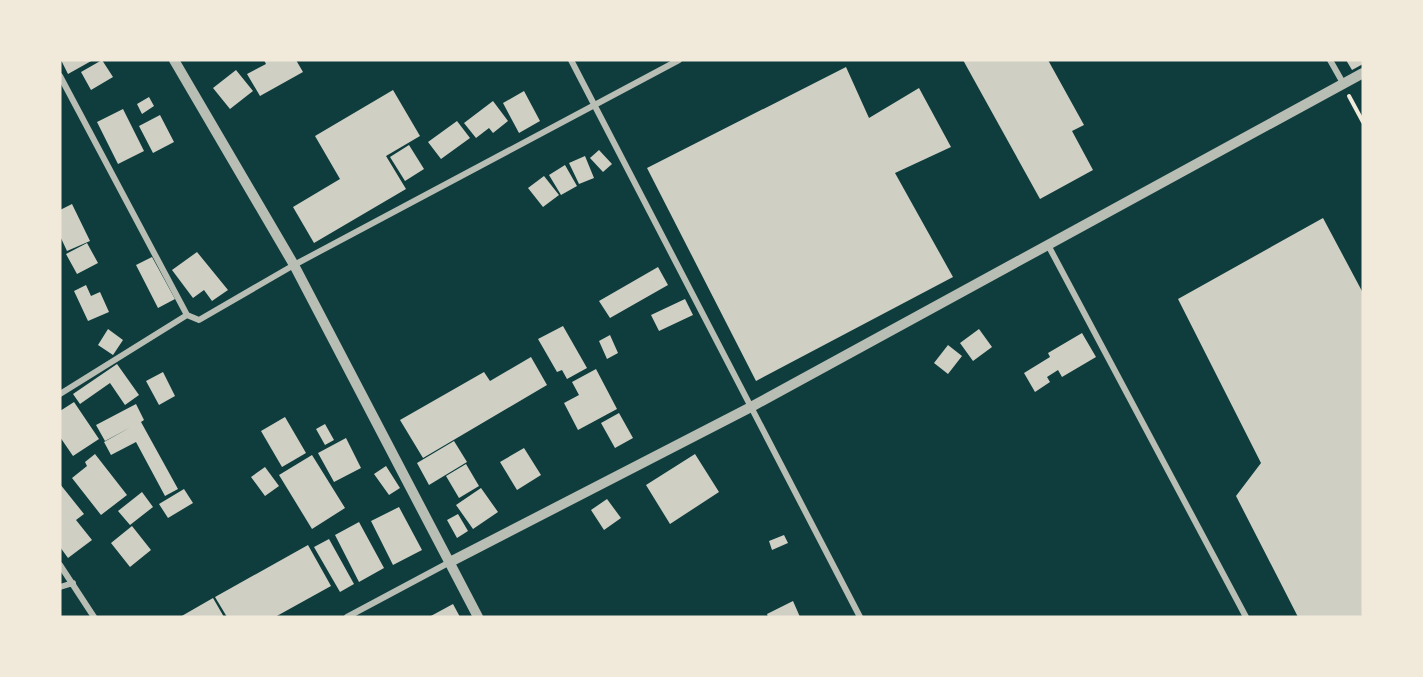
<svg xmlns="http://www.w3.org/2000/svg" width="1423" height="677" viewBox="0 0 1423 677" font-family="Quicksand,sans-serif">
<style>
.building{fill:#cfcfc3}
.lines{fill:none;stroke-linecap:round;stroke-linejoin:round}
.path{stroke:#f1e9da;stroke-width:4}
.minor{stroke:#b8beb3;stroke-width:6}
.tertiary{stroke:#b8beb3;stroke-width:10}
</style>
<rect width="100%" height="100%" fill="#0f3d3e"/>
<path class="building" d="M 61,60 L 93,60 L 68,74 Z
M 102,60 L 113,77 L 91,90 L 81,72 Z
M 264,60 L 296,60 L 303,72 L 260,96 L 247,74 L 266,64 Z
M 963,60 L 1048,60 L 1084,125 L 1072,131 L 1093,170 L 1040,199 Z
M 1346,60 L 1363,60 L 1363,64 L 1352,70 Z
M 846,67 L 869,118 L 919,88 L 951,147 L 895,173 L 953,277 L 756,381 L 647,168 Z
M 236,70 L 253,91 L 230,109 L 213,88 Z
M 393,90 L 420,136 L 386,156 L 406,189 L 314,243 L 293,207 L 340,179 L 315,136 Z
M 524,91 L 540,121 L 519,133 L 503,103 Z
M 149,97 L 154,106 L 142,114 L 137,104 Z
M 493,101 L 508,121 L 493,133 L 489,128 L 476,138 L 464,123 Z
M 123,109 L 144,151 L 118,164 L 97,122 Z
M 160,115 L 174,142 L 153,153 L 139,126 Z
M 457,121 L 470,138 L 441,159 L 428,142 Z
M 409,145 L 424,169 L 405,181 L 390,157 Z
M 599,150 L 612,164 L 603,172 L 590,158 Z
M 585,156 L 594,178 L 579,184 L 569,163 Z
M 565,165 L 577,186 L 561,195 L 549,175 Z
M 544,176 L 559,195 L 543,207 L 528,188 Z
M 72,204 L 90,241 L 67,251 L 60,236 L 60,210 Z
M 1323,218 L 1363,293 L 1363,617 L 1298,617 L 1236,496 L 1261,463 L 1178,299 Z
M 87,243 L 98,263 L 77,274 L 66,254 Z
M 197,252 L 228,290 L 212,301 L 204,290 L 193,298 L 172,270 Z
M 152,257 L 175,299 L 158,308 L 136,265 Z
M 658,267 L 668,285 L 610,318 L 599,301 Z
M 86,285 L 91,296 L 100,292 L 109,312 L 88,321 L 74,291 Z
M 685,299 L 693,315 L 659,331 L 651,315 Z
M 563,326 L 587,368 L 567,379 L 562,370 L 557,372 L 538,339 Z
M 108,329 L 123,340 L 113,355 L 98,345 Z
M 979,329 L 992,347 L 973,361 L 960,343 Z
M 1082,333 L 1096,357 L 1062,377 L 1058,370 L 1047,377 L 1050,382 L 1035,392 L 1024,373 L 1050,357 L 1048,353 Z
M 610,335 L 618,353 L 607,359 L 599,341 Z
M 948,345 L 962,356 L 948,374 L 934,363 Z
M 531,357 L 547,385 L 423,458 L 400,420 L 484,372 L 490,381 Z
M 117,364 L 139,395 L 125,405 L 110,383 L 80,404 L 73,394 Z
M 596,369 L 617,409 L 578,430 L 564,403 L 579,395 L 572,382 Z
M 163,372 L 175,396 L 159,405 L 146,381 Z
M 74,402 L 99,439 L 73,456 L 60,437 L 60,411 Z
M 136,404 L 144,420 L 141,422 L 178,489 L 165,496 L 136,442 L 111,455 L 104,442 L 131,427 L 105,441 L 96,425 Z
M 619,413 L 633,438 L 615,448 L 601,423 Z
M 285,417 L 306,453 L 282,467 L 261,431 Z
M 325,424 L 334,440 L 325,445 L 316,429 Z
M 346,438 L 361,468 L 334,482 L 318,453 Z
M 454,441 L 467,462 L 429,485 L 417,463 Z
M 524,448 L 541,475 L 517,490 L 500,462 Z
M 95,454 L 127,495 L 101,515 L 72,478 L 87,466 L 85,462 Z
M 695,454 L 719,492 L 670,524 L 646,485 Z
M 312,455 L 345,508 L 312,529 L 279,475 Z
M 466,464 L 479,486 L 459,498 L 446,476 Z
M 386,466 L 400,488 L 389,495 L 374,474 Z
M 265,467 L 279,486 L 265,496 L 251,477 Z
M 60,484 L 84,514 L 76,520 L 92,540 L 68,558 L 60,547 Z
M 481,488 L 498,512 L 473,529 L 456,505 Z
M 184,489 L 193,503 L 168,518 L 159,504 Z
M 142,492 L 153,507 L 130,525 L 118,511 Z
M 607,499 L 621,518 L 604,530 L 591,510 Z
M 399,507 L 422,550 L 393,565 L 371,521 Z
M 458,514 L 468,531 L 457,538 L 447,520 Z
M 359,522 L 384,568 L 359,582 L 335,535 Z
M 132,526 L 151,550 L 130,567 L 111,543 Z
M 784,535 L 788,543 L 772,550 L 769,541 Z
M 329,539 L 354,584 L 340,592 L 314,547 Z
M 308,545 L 331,586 L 275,617 L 227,617 L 215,597 Z
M 213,598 L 224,617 L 180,617 Z
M 793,601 L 800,617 L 768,617 L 767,614 Z
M 453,604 L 460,617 L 429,617 Z"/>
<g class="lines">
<path class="path" d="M 1349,96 L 1363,122"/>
<path class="minor" d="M 571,60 L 860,617
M 1330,60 L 1343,83
M 60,76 L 187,315
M 1048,245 L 1246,617
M 60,394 L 187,315 L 199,320 L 294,265 L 679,60
M 60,565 L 94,617
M 60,587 L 73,583
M 347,617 L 450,562"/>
<path class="tertiary" d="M 174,60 L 294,265 L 478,617
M 450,562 L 751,407 L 1363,73"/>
</g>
<rect width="1423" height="677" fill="none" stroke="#f1e9da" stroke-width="123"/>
</svg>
